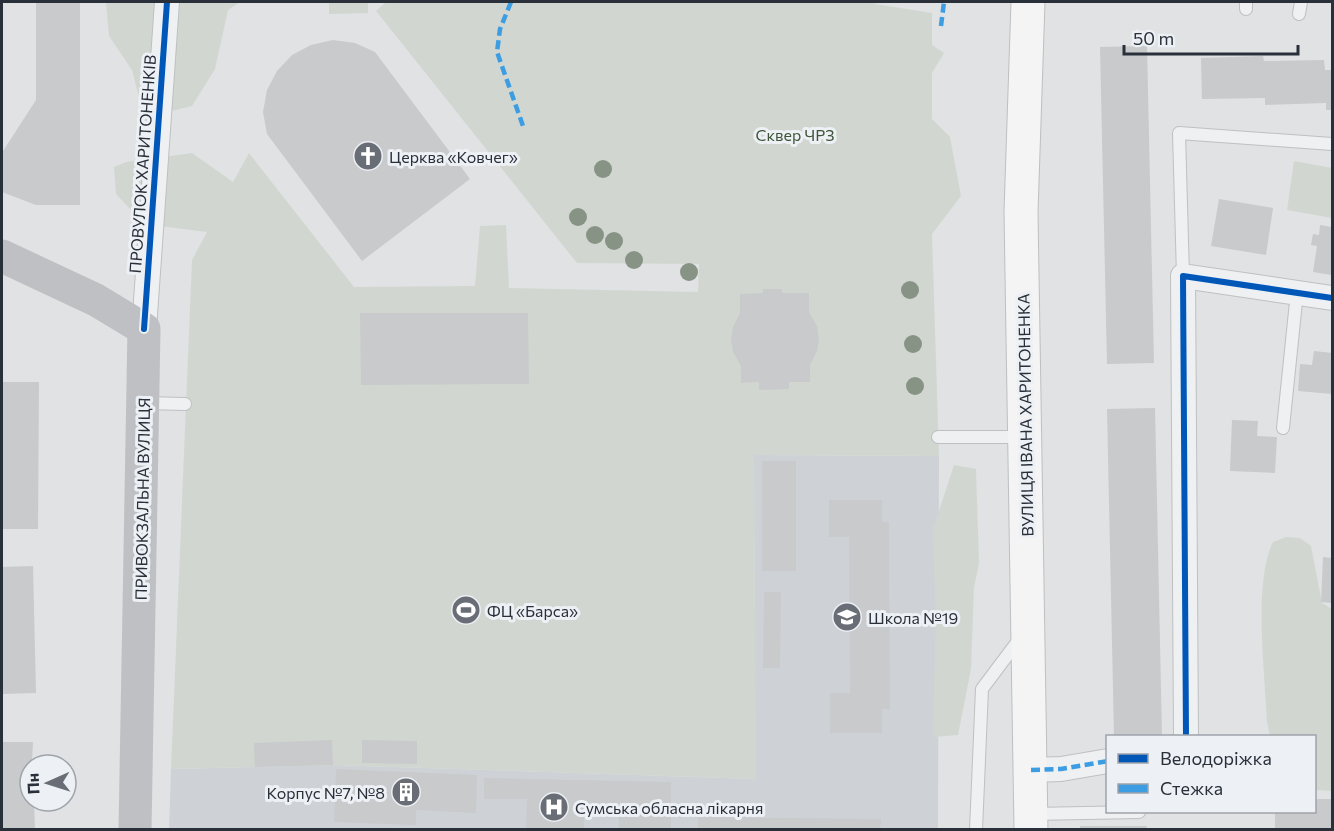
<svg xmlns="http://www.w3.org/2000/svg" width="1334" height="831" viewBox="0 0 1334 831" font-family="Commissioner,sans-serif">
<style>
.built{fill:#ced2d6}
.green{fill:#d1d7d0}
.building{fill:#c8cacc}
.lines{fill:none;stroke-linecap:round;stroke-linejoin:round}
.lane-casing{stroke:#bec0c2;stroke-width:14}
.street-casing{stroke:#bec0c2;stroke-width:26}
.primary-casing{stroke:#bdbfc1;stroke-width:35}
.lane{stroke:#eef0f1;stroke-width:12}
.street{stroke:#eef0f1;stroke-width:24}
.secondary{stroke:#bec0c3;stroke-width:33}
.primary{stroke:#f4f4f4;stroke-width:33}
.quiet{stroke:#3d9de2;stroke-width:4.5;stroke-dasharray:9 4.5;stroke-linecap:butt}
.cycleway-casing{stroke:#edf0f4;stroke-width:10}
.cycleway{stroke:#0057b8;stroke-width:6}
.tree{fill:#879485}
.labels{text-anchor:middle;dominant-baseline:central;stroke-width:6;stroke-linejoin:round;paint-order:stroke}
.park-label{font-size:16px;fill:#3f5438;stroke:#edf0f4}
.poi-label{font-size:16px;fill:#29303a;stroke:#edf0f4;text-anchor:start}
.street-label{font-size:16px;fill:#29303a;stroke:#edf0f4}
</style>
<rect width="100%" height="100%" fill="#e0e2e4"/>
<path class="built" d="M 754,455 L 939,456 L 938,829 L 169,830 L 171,769 L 333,765 L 755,779 Z"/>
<path class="green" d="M 106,2 L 240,2 L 228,10 L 215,69 L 192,106 L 155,115 L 142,109 L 132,70 L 109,36 Z
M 329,2 L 368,2 L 368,13 L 329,14 Z
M 386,2 L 876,2 L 875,4 L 932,13 L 932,45 L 944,53 L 932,73 L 932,119 L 950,137 L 961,196 L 932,234 L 939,456 L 754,455 L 756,779 L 333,765 L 171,769 L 192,260 L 207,232 L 144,224 L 116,194 L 114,167 L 126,162 L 192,153 L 233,182 L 249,153 L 354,287 L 475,286 L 480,226 L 506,225 L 509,288 L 698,292 L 699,264 L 577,263 L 376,11 Z
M 1294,161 L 1332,168 L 1332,218 L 1287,210 Z
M 954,465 L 976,469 L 979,563 L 974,588 L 971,669 L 958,735 L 933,737 L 936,620 L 933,529 Z
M 1286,537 L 1300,538 L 1311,546 L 1322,603 L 1332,609 L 1332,791 L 1315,790 L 1314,736 L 1270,736 L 1267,721 C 1265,674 1253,582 1273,542 Z"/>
<path class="building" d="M 36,2 L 80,2 L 80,205 L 36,205 L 2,192 L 3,151 L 36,100 Z
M 333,40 L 355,43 L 375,52 L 470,179 L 362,261 L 267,134 L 263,112 L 267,90 L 277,71 L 292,55 L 311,45 Z
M 1147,46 L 1154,363 L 1107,364 L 1100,47 Z
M 1263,56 L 1264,61 L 1324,60 L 1325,70 L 1332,70 L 1332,110 L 1326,110 L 1326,103 L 1265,105 L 1265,98 L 1202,99 L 1201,58 Z
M 1219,199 L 1273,208 L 1266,255 L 1211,246 Z
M 1320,225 L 1332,227 L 1332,275 L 1313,272 L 1317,246 L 1311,245 L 1313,234 L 1319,235 Z
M 763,289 L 782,289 L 782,293 L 809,293 L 809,312 L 817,326 L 819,339 L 817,351 L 810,365 L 810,382 L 789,382 L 789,389 L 759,390 L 759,382 L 741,383 L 741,366 L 733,352 L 731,339 L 733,327 L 740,313 L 740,294 L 763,293 Z
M 360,313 L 528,313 L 529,384 L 361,385 Z
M 1314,351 L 1332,353 L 1332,394 L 1298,391 L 1300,364 L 1312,365 Z
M 2,382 L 39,382 L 38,529 L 2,529 Z
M 1155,408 L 1162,736 L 1114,736 L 1107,409 Z
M 1232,420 L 1258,421 L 1257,436 L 1277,437 L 1275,473 L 1230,471 Z
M 762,461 L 796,461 L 796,571 L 762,571 Z
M 829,500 L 882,500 L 882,522 L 889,522 L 890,709 L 882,709 L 882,733 L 830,733 L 830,693 L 850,693 L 849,537 L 829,537 Z
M 1323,557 L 1332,558 L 1332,603 L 1321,602 Z
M 33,566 L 36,693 L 2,694 L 2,567 Z
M 764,592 L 781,592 L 780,668 L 763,668 Z
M 332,740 L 333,765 L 255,767 L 254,743 Z
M 362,740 L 417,741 L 417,764 L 362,763 Z
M 2,742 L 33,742 L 30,801 L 34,801 L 35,830 L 2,830 Z
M 336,769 L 477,775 L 476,813 L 416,810 L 416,825 L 334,822 Z
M 484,778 L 671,782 L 671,830 L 619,830 L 618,797 L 618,804 L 584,804 L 584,830 L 526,830 L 527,799 L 484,799 Z
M 1314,799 L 1332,799 L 1332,830 L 1275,830 L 1275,812 L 1314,812 Z
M 698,817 L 881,819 L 880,830 L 698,830 Z
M 1080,826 L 1147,826 L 1146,830 L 1080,830 Z"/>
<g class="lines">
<g class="lane-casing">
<path id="lane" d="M 1246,9 L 1246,2
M 1299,14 L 1301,2
M 1183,276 L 1179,133 L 1332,144
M 144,403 L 185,404
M 1283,428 L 1297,292
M 938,437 L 1024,437
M 1032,814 L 1139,812
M 976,830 L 982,689 L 1021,637"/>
</g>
<g class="street-casing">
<path id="street" d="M 144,329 L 167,2
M 1186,736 L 1183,276 L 1332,298
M 1031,770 L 1061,769 L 1108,761"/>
</g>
<g class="primary-casing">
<path id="primary" d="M 1028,2 L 1021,212 L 1031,830"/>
</g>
<use href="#lane" class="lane"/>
<use href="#street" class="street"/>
<path class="secondary" d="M 2,256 L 96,300 L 144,329 L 135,830"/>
<use href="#primary" class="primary"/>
<path class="quiet" d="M 511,2 L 500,29 L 497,52 L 523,126
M 941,26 L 944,2
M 1031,770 L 1061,769 L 1108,761"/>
<g class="cycleway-casing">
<path id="cycleway" d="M 144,329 L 167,2
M 1186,736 L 1183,276 L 1332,298"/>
</g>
<use href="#cycleway" class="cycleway"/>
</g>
<g class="tree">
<circle cx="603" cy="169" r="9"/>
<circle cx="578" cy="217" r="9"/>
<circle cx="595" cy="235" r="9"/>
<circle cx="614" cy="241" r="9"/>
<circle cx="634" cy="260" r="9"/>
<circle cx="689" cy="272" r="9"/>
<circle cx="910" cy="290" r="9"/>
<circle cx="913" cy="344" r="9"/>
<circle cx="915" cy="386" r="9"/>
</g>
<defs>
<g id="church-disc" transform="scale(1.5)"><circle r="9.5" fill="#696e76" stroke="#edf0f4"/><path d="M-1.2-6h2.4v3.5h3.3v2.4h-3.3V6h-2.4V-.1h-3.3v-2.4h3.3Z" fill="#fff"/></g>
<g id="stadium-disc" transform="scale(1.5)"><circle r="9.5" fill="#696e76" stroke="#edf0f4"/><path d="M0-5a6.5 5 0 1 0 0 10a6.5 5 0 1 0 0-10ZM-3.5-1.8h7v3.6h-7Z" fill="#fff"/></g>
<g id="school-disc" transform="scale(1.5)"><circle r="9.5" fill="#696e76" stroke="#edf0f4"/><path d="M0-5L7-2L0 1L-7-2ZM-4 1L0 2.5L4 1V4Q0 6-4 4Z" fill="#fff"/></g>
<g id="building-disc" transform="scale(1.5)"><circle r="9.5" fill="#696e76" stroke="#edf0f4"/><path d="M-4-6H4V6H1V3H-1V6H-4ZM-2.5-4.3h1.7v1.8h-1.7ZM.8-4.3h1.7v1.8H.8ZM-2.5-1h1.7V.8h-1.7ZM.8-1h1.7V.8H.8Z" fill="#fff"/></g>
<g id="hospital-disc" transform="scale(1.5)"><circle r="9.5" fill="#696e76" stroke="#edf0f4"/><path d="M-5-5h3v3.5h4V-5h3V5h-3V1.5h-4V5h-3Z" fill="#fff"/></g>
</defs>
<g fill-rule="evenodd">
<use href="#church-disc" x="368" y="156"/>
<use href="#stadium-disc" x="466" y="610"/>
<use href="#school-disc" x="847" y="617"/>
<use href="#building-disc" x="406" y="792"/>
<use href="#hospital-disc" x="554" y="807"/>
</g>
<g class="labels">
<g class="park-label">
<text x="795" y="134">Сквер ЧРЗ</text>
</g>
<g class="poi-label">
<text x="389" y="156">Церква «Ковчег»</text>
<text x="487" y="610">ФЦ «Барса»</text>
<text x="868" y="617">Школа №19</text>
<text x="385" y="792" text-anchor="end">Корпус №7, №8</text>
<text x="575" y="807">Сумська обласна лікарня</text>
</g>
<g class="street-label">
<text transform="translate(142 164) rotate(-86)">ПРОВУЛОК ХАРИТОНЕНКІВ</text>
<text transform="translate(1025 415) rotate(-91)">ВУЛИЦЯ ІВАНА ХАРИТОНЕНКА</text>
<text transform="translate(142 499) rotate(-89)">ПРИВОКЗАЛЬНА ВУЛИЦЯ</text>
</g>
</g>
<rect width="1334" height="831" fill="none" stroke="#29303a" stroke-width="6"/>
<rect x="1106" y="735" width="210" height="78" fill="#edf0f4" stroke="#9fa3aa" stroke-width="1.5"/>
<rect x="1118" y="754" width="30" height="9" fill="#0057b8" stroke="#9fa3aa" stroke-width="1.5"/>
<text x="1160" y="765" font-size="18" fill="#29303a">Велодоріжка</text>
<rect x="1118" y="784" width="30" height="9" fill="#3d9de2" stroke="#9fa3aa" stroke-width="1.5"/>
<text x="1160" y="795" font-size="18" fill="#29303a">Стежка</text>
<g transform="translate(48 783) rotate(267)"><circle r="28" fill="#edf0f4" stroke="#9fa3aa" stroke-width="1.5"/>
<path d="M0-4.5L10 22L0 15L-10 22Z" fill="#696e76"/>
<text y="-9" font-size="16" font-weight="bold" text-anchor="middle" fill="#29303a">Пн</text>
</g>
<path d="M1124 45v9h174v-9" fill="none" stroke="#29303a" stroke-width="3"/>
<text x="1133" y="45" font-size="18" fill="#29303a" stroke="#edf0f4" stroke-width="4.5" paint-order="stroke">50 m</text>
</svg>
